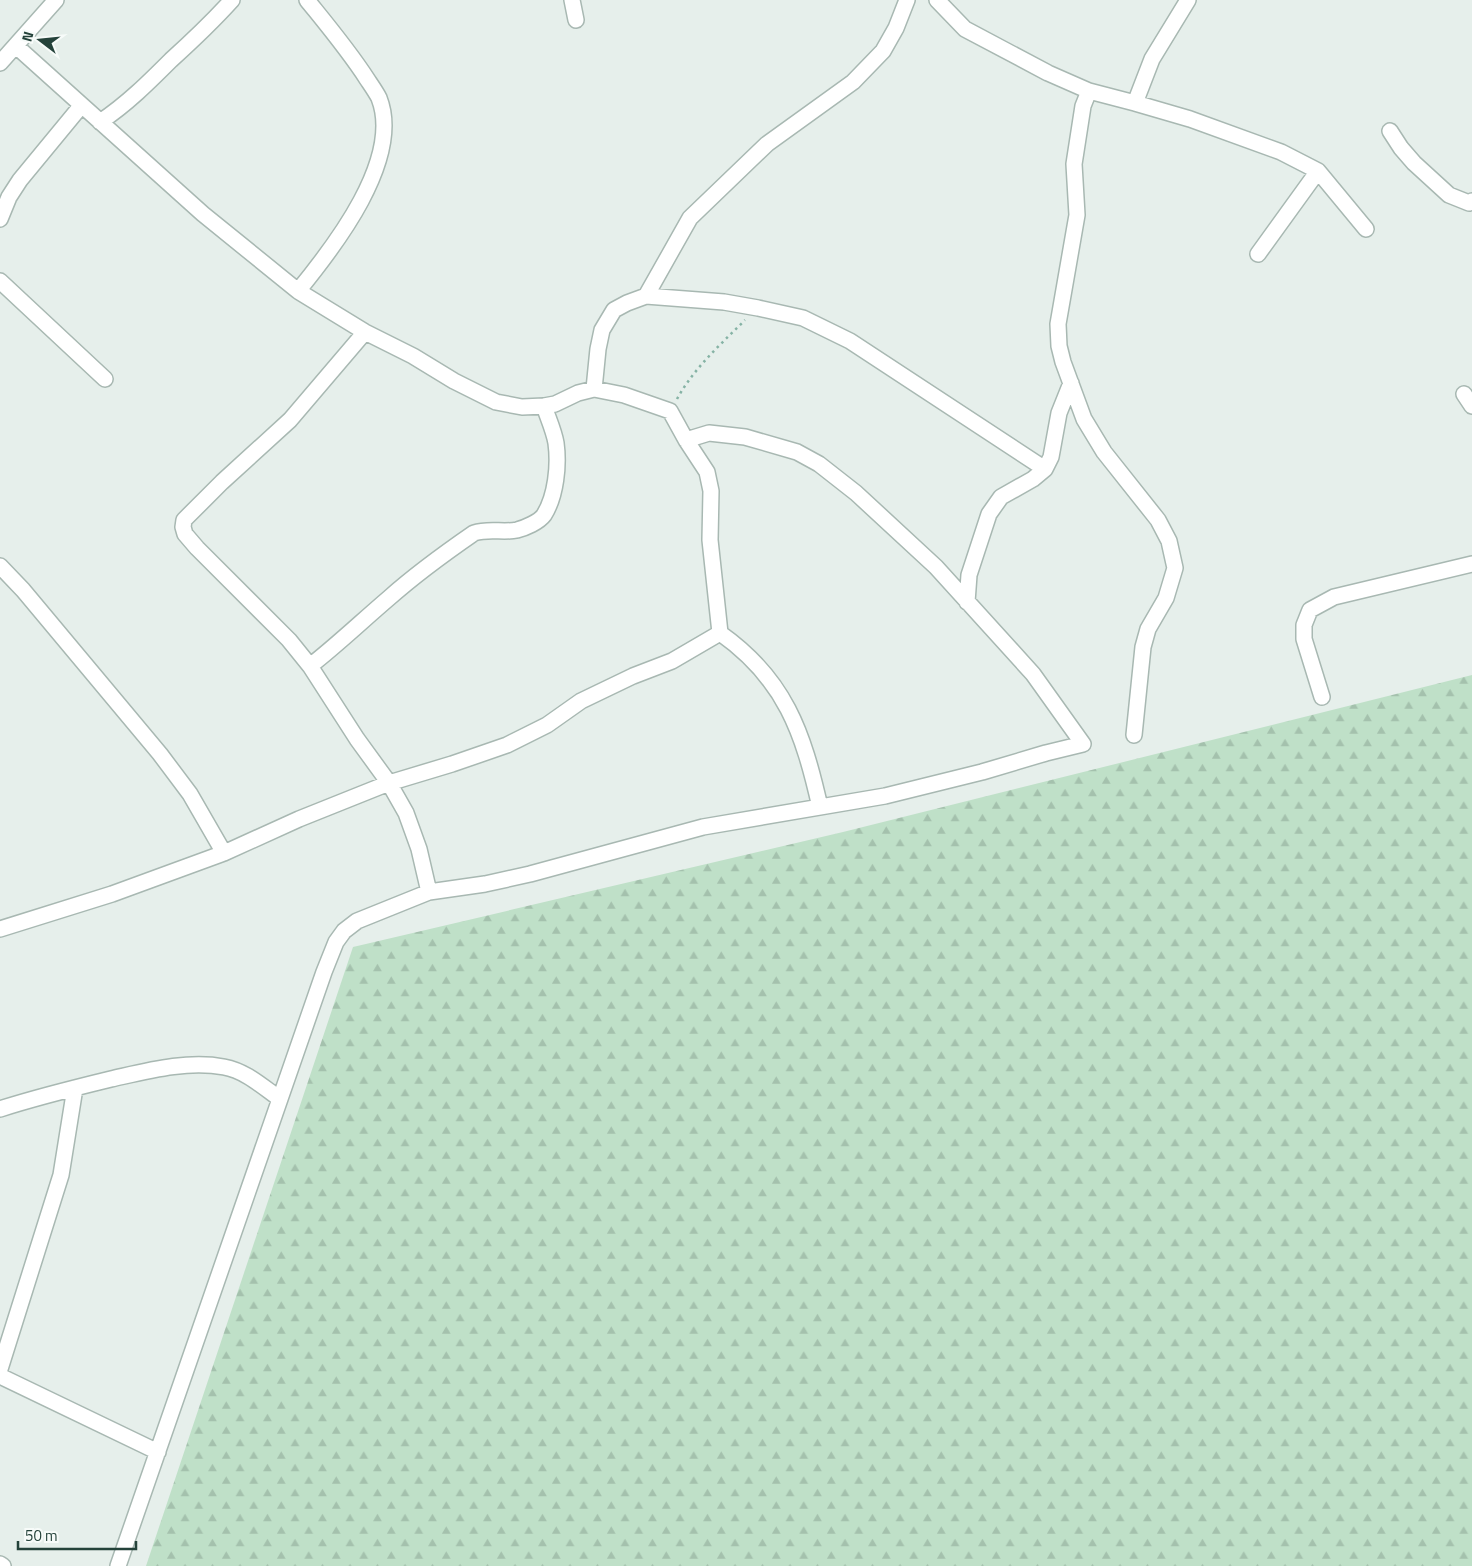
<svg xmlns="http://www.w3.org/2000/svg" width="1472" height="1566" viewBox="0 0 1472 1566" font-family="'Titillium Web',sans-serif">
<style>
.forest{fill:url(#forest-firs)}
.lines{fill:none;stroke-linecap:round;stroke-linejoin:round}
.minor-casing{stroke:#a8b8b2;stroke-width:18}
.path{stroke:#86b3a5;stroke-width:2.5;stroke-dasharray:2.5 4;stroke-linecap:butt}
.minor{stroke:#fff;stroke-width:15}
</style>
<defs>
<pattern id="forest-firs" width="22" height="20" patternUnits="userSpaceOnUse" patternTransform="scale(1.25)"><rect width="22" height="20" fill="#bfe0c8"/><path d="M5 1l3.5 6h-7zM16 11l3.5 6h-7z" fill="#a4c1ad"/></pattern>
</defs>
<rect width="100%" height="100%" fill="#e6efeb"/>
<path class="forest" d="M 1472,675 L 1472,1566 L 146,1566 L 353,947 L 843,832 Z"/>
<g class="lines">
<g class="minor-casing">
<path id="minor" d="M 572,0 L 576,20
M 937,0 L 965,29 L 1048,73 L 1089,91
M 16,46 L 203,214 L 298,291 L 365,332 L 413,356 L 454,381 L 496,402 L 522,407 L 544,406 L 555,404 L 578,393 L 594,389 L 624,395 L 670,411 L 686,440 L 707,472 L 711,491 L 710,540 L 720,633 C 785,679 803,732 820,807
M 0,63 L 56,0
M 1135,103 L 1190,119 L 1281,152 L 1318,171 L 1366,229
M 100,122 C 127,104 149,82 171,60 C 192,41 213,21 232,0
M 1390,131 L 1401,148 L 1414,163 L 1449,195 L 1469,203 L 1472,201
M 0,219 L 9,197 L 20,180 L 81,106
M 1258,254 L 1318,171
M 0,281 L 105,379
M 298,291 C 334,247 403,159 379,98 C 376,92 371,85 367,79 C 349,51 328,26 307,0
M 646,296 L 690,218 L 767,144 L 853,82 L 883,51 L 896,28 L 907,0
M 365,332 L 290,420 L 222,482 L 184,520 L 183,527 L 185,534 L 197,548 L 289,640 L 310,666 L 357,739 L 389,783 L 406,813 L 419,849 L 429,892
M 594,389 L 598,349 L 602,330 L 614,310 L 627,303 L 646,296 L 724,302 L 758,308 L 803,318 L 850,341 L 1045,469 L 1033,479 L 1001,497 L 989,514 L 969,575 L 967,602
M 1464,394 L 1472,406
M 1045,469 L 1051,457 L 1059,413 L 1071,383
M 0,566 L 23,590 L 160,754 L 190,794 L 224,853
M 310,666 C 337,645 362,621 389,598 C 416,574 445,553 474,533 C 489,528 503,533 517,530 C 525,528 539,522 544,515 C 556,496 559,465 556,443 C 554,431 548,418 544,406
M 1322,697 L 1304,639 L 1304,625 L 1310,610 L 1334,597 L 1472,564
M 1134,735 L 1143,647 L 1148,629 L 1166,598 L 1175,568 L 1169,541 L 1158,520 L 1104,452 L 1084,419 L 1063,362 L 1059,346 L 1058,324 L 1077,215 L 1074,164 L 1083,106 L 1089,91 L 1135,103 L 1152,59 L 1188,0
M 0,929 L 112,894 L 224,853 L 299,819 L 389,783 L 452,764 L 507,745 L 547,725 L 581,701 L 633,676 L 672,661 L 720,633
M 0,1109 C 37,1097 74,1088 111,1079 C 147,1071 187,1060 224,1067 C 246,1071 263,1087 280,1099
M 0,1369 L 61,1175 L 75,1088
M 0,1376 L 158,1452
M 0,1564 L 3,1566
M 118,1566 L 324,972 L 336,942 L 344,931 L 357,921 L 429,892 L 485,884 L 530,874 L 703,827 L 885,796 L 982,772 L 1046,753 L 1083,744 L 1033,674 L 936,567 L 856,493 L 819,464 L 797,452 L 745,437 L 709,433 L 686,440"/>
</g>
<path class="path" d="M 677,399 C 694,368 720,345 745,320"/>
<use href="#minor" class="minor"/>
</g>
<g transform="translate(40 40) rotate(286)" stroke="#f7fbf9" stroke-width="4" paint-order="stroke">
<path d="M0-4L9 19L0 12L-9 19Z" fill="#24423a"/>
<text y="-8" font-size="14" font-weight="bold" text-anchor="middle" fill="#24423a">N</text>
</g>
<path d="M18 1541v8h118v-8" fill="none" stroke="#24423a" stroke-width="2.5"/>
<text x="25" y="1541" font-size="15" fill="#24423a" stroke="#f7fbf9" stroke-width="4" paint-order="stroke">50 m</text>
</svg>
